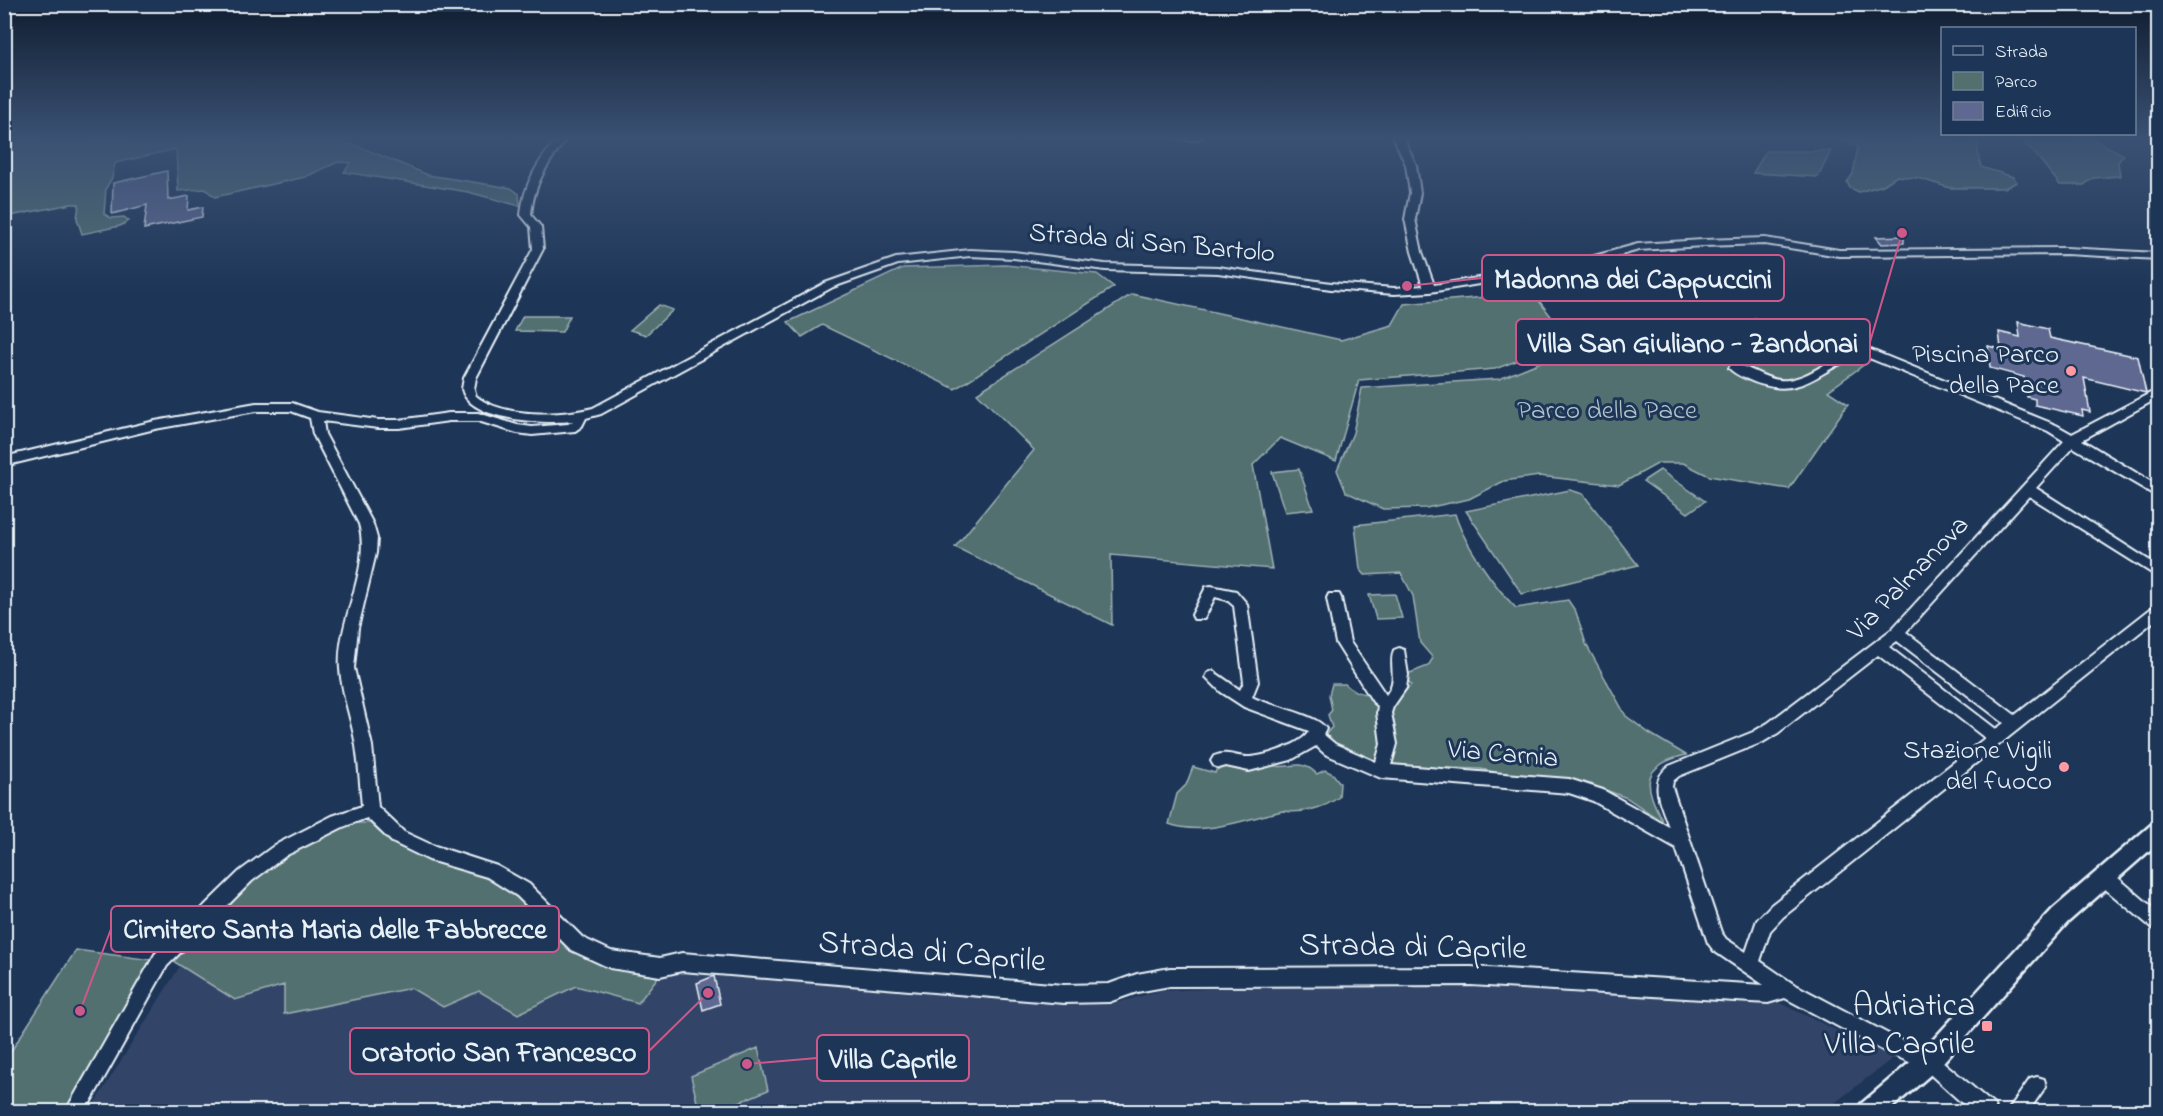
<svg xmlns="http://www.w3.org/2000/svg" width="2163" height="1116" viewBox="0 0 2163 1116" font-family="'Indie Flower',sans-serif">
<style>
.built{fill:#314468}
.green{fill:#53706f;stroke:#9eb0b4;stroke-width:1.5}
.building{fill:#5f6890;stroke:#e8f1f8;stroke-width:1.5}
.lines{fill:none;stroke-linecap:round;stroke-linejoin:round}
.minor-casing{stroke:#e8f1f8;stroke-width:4}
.major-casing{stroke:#e8f1f8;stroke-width:5}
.minor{fill:#1d3557;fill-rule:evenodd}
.major{fill:#1d3557;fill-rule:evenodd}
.poi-dot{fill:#ff9aa2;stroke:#1d3557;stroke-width:2}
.labels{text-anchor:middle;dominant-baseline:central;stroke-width:6;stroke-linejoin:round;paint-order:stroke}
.street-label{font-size:27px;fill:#e8f1f8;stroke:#1d3557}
.poi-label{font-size:27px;fill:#e8f1f8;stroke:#1d3557;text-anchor:end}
.park-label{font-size:27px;fill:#b4c4c8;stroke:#1d3557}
.near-street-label{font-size:33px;fill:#e8f1f8;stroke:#1d3557}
.near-poi-label{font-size:33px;fill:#e8f1f8;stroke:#1d3557;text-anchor:end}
.leader{fill:none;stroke:#cd598a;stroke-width:2}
.callout-dot{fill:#cd598a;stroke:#1d3557;stroke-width:2}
.callout{fill:#1d3557;stroke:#cd598a;stroke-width:2}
.callout-label{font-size:28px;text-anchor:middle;font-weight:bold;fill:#e8f1f8}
</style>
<rect width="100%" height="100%" fill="#1d3557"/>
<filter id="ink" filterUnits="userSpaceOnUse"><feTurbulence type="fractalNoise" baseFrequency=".0167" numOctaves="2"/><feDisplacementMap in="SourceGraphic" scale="12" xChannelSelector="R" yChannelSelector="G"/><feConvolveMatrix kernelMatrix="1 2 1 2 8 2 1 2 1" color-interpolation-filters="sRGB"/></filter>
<g filter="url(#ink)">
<path class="built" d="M 180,966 L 235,1000 L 285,984 L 285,1014 L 411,988 L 443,1007 L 479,991 L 518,1014 L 576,986 L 638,1003 L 658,977 L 684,969 L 799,976 L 1115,1003 L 1160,991 L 1246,987 L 1500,988 L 1780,1003 L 1893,1058 L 1823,1112 L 89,1112 Z"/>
<path class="green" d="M 5,137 L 294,137 L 353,144 L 428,175 L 511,188 L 519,194 L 520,206 L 468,192 L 344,172 L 351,163 L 338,162 L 305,177 L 215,197 L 205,189 L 178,191 L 176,149 L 115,163 L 112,178 L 106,188 L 104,214 L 111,218 L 124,217 L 129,221 L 120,226 L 82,234 L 77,219 L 79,204 L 71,204 L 5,217 Z
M 1828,137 L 1978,137 L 1978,152 L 1981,167 L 2013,177 L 2017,182 L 2005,188 L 1950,188 L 1918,178 L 1897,176 L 1883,185 L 1859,192 L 1850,188 L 1847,182 L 1853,174 L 1858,146 Z
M 2018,137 L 2089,137 L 2124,155 L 2118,162 L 2120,176 L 2093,178 L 2084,185 L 2060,185 C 2053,176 2026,141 2018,137 Z
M 1766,151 L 1831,151 L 1818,177 L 1753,173 Z
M 1005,265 L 1097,274 L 1114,287 L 955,389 L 822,325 L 802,337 L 788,322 L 903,268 Z
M 1533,293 L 1570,341 L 1495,369 L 1359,380 L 1336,461 L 1280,438 L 1253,465 L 1272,569 L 1111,555 L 1112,625 L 955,547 L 1034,450 L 977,393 L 1132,294 L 1341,340 L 1392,325 L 1404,304 Z
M 659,305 L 673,310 L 646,335 L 630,330 Z
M 523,316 L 570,316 L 562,332 L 515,331 Z
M 1755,318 L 1781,330 L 1758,354 L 1732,342 Z
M 1686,328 L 1717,338 L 1755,358 L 1803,333 L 1852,342 L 1876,351 L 1869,361 L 1828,391 L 1848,404 L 1789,489 L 1709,476 L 1683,463 L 1659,463 L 1619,485 L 1539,476 L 1504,481 L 1469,499 L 1426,508 L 1383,509 L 1346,492 L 1337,470 L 1353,433 L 1362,388 L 1499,379 L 1580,346 L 1580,338 L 1628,343 L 1643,334 Z
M 1299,469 L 1313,509 L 1285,512 L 1272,472 Z
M 1660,470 L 1705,501 L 1688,513 L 1643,481 Z
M 1570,490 L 1583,494 L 1638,565 L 1522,594 L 1466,511 Z
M 1455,514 C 1464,544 1494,586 1516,608 L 1568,600 L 1576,612 L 1586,644 L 1626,716 L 1649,733 L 1686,755 C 1639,766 1644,785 1663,822 L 1627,798 L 1584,782 L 1499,773 L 1481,769 L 1378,766 L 1339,747 L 1325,735 L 1332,727 L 1328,715 L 1332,710 L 1329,695 L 1332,684 L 1345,684 C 1359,699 1385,695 1404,692 L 1411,685 L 1405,675 L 1428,666 L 1433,658 L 1420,643 L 1413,596 L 1401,573 L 1365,575 L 1360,569 L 1355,525 Z
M 1395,594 L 1402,618 L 1376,619 L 1369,595 Z
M 1269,763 C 1283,772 1296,760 1309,768 C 1312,769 1314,772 1317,774 L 1325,770 L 1333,774 L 1340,783 L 1339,797 C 1325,808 1301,814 1283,811 C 1247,818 1205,837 1169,824 L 1177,794 L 1186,785 L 1193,767 L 1215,773 L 1217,768 L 1224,764 Z
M 354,823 L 370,823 C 403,859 450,861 492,881 C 524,896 544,928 572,949 C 595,968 630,971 658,977 L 638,1003 L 576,986 L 518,1014 L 479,991 L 443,1007 L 411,988 L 284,1014 L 284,985 L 235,1000 L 173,961 C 196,933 245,880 275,861 C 299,846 327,833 354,823 Z
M 76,950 L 152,960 L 65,1111 L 5,1111 L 4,1062 Z
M 758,1048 L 768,1090 L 718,1111 L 699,1111 L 691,1076 Z"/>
<path class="building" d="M 167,171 L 168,200 L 189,196 L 188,210 L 203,207 L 202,217 L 144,229 L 147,205 L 112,214 L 113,183 Z
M 1904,236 L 1904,243 L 1882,244 L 1876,237 Z
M 2018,322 L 2048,329 L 2050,338 L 2138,357 L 2146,393 L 2084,378 L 2090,412 L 2082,410 L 2083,416 L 2035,405 L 2035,399 L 2027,397 L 2024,377 L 1990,368 L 1988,346 L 2001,349 L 1999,332 L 2020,337 Z
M 714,976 L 720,1004 L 703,1010 L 697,983 Z"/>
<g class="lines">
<g class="minor-casing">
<path id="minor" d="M 558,137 L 568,137 C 548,163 534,182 531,215 L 541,227 L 543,249 L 476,378 L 474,389 L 476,396 C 503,418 561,416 593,408 L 825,283 L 896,258 L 970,250 L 1014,252 L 1105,264 L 1218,267 L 1331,283 L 1394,288 L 1423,286 L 1412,252 L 1405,219 L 1410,193 L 1406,165 L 1393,137 L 1403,137 L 1416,165 L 1420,193 L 1415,219 L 1422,252 L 1434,285 L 1565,264 L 1638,244 L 1703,240 L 1765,238 L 1839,250 L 2066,248 L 2158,253 L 2158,259 L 2066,254 L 1839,256 L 1765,244 L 1703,246 L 1639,250 L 1566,270 L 1430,292 L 1394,294 L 1331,289 L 1218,273 L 1105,270 L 1014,258 L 970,256 L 898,264 L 833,287 L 601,414 L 586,418 L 582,426 L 575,431 L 532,435 L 517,433 L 478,421 L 449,421 L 399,428 L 378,428 L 323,421 L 325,434 L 373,524 L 377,538 L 376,553 L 358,628 L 354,668 L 372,746 L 378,807 L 404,832 L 432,845 L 497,866 L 529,884 L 583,938 L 611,951 L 660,958 L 682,953 L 1064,985 L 1109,984 L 1137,974 L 1170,968 L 1471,967 L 1764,985 L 1714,951 L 1708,943 L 1676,848 L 1593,801 L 1569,793 L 1381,778 L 1325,754 L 1316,746 L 1291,760 L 1249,771 L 1226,766 L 1219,768 L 1214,766 L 1211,761 L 1214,756 C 1230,750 1235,758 1250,757 C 1265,756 1302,745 1309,731 L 1244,707 L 1221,692 L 1206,677 L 1208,673 L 1213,671 L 1240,690 L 1244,682 L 1234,606 L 1227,600 L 1215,597 L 1204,619 L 1194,619 L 1192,615 L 1206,587 L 1211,586 L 1236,591 L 1247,604 L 1258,682 L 1252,697 C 1269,706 1319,715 1326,729 L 1323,734 L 1335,744 L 1376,762 L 1381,744 L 1377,713 L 1378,706 L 1373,702 L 1336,643 L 1327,598 L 1329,594 L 1339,594 L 1341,598 L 1350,642 L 1386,695 C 1399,679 1388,665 1394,650 L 1399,648 L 1404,650 L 1408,675 L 1406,688 L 1393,707 L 1391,713 L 1397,744 L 1391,765 L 1569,779 L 1603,790 L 1669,827 C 1662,806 1647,782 1669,766 L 1753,732 L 1768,723 L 1892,629 L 2064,441 L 2048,431 L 1869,358 C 1826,355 1812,404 1754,382 C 1745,378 1735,375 1729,368 L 1731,365 C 1745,362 1767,383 1788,380 C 1818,376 1839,347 1871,350 L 2056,425 L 2072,434 L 2158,389 L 2158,398 L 2082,440 L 2158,486 L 2158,497 L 2073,447 L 2036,488 L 2158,566 L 2158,577 L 2029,496 L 1906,632 L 2015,715 L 2153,607 L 2158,605 L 2158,618 L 1783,917 L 1770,931 L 1760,961 L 1792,983 L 1896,1038 L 1935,1055 L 1994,1105 L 1996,1112 L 1972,1112 L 1923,1068 L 1884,1051 L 1785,998 L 1768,1003 L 1471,985 L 1170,986 L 1137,992 L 1109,1002 L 1064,1003 L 682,971 L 660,976 L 610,968 L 571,950 L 517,896 L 487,877 L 429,860 L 392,842 L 367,818 L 343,827 L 287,855 L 252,881 L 167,966 L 85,1112 L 65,1112 L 155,954 L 240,871 L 275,845 L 332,816 L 362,806 C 360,786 359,765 356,746 C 352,720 342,695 340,669 C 336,621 372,570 359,524 L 313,434 L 310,418 L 291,411 L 256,411 L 155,429 L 4,466 L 4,457 L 155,421 L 256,403 L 292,403 L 318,412 L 378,420 L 399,420 L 449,413 L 478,413 L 517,425 L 532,427 L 568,424 L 573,421 C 546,424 469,421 462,389 L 464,378 L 533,249 L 531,227 L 521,215 C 524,183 538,162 558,137 ZM 1897,641 L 2004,723 L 1996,729 L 1889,647 ZM 1878,655 L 1985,738 L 1771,905 L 1757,920 L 1746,952 L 1726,939 L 1721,932 L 1672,787 L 1673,781 L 1679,776 L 1763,742 L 1778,733 Z
M 1177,137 L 1202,137 C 1196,141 1183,141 1177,137 Z
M 2104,869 L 2110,871 L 2158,912 L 2158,930 L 2152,928 L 2098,883 L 2096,877 L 2098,871 Z
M 2037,1077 L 2044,1079 L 2046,1086 L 2028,1112 L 2007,1112 L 2030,1079 Z"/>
</g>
<g class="major-casing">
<path id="major" d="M 2158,822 L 2158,843 L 2067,923 L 1937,1069 L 1887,1112 L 1858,1112 L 1861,1104 L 1921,1053 L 2053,909 L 2151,825 Z"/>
</g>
<use href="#minor" class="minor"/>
<use href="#major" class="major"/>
</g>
</g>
<linearGradient id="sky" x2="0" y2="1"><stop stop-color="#101d30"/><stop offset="0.47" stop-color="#3a5174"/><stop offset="1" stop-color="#3a5174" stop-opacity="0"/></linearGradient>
<rect width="2163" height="294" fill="url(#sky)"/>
<g class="poi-dot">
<circle cx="2071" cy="371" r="6"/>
<circle cx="2064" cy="767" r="6"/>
<rect x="1981" y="1020" width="12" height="12" rx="3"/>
</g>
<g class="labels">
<g class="street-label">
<text transform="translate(1152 244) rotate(5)">Strada di San Bartolo</text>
<text transform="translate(1909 579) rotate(-46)">Via Palmanova</text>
<text transform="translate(1503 755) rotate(5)">Via Carnia</text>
</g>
<g class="poi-label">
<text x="2059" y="355">Piscina Parco<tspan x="2059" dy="31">della Pace</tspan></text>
<text x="2052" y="751">Stazione Vigili<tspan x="2052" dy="31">del fuoco</tspan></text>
</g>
<g class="park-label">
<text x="1607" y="411">Parco della Pace</text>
</g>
<g class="near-street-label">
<text transform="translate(1413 948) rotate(1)">Strada di Caprile</text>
<text transform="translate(932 953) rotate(5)">Strada di Caprile</text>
</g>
<g class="near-poi-label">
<text x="1975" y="1007">Adriatica<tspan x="1975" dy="38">Villa Caprile</tspan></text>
</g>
</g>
<path class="leader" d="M1407 286L1482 278M1902 233L1870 342M80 1011L111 929M708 993L649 1051M747 1064L817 1058"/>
<g class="callout-dot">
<circle cx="1407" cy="286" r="6"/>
<circle cx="1902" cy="233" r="6"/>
<circle cx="80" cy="1011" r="6"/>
<circle cx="708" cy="993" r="6"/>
<circle cx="747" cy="1064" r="6"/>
</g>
<g class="callout">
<rect x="1482" y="255" width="302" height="46" rx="6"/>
<rect x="1516" y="319" width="354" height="46" rx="6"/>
<rect x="111" y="906" width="448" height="46" rx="6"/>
<rect x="350" y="1028" width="299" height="46" rx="6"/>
<rect x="817" y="1035" width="152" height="46" rx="6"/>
</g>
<g class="callout-label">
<text x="1633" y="288">Madonna dei Cappuccini</text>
<text x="1693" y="352">Villa San Giuliano - Zandonai</text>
<text x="335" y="938">Cimitero Santa Maria delle Fabbrecce</text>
<text x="499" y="1061">Oratorio San Francesco</text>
<text x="893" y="1068">Villa Caprile</text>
</g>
<rect width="2163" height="1116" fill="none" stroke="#1d3557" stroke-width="24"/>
<rect x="12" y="12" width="2139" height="1092" fill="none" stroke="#e8f1f8" stroke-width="2" filter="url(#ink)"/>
<rect x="1941" y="27" width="195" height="108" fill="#1d3557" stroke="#6e8097" stroke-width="1.5"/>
<rect x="1953" y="46" width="30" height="9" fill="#1d3557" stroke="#6e8097" stroke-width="1.5"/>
<text x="1995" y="57" font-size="18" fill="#e8f1f8">Strada</text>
<rect x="1953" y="72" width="30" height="18" fill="#53706f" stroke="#6e8097" stroke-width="1.5"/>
<text x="1995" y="87" font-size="18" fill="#e8f1f8">Parco</text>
<rect x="1953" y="102" width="30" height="18" fill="#5f6890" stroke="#6e8097" stroke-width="1.5"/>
<text x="1995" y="117" font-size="18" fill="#e8f1f8">Edificio</text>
</svg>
